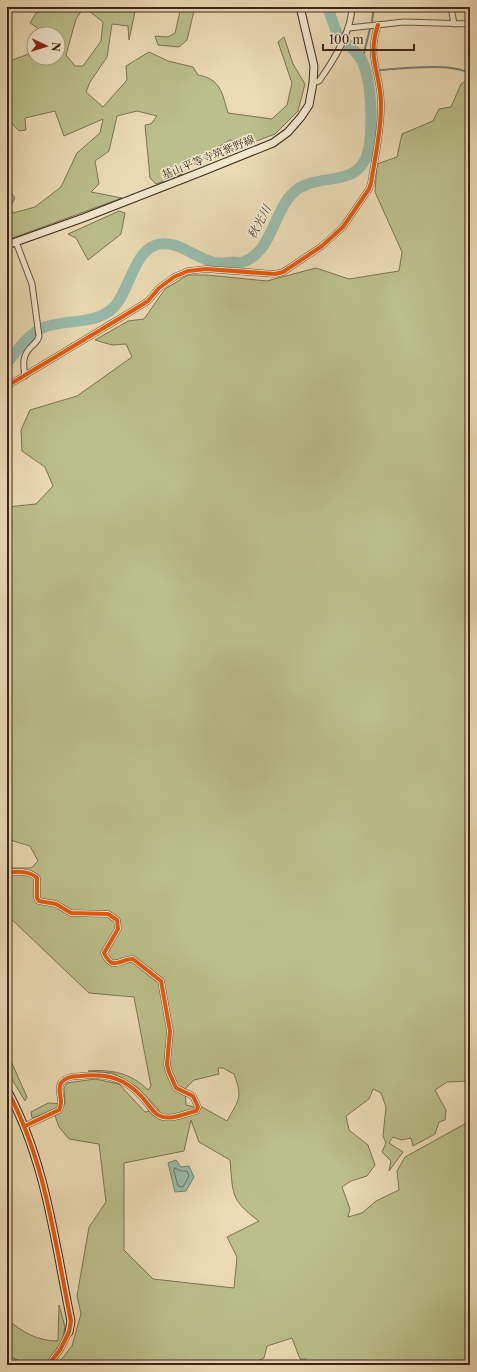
<svg xmlns="http://www.w3.org/2000/svg" width="477" height="1372" viewBox="0 0 477 1372" font-family="'Libre Caslon Text','Noto Serif JP',serif">
<style>
.green{fill:#babf8b;stroke:#7c7254;fill-rule:evenodd}
.water{fill:#98bbab;stroke:#747f72}
.lines{fill:none;stroke-linecap:round;stroke-linejoin:round}
.shore{stroke:#6a7064;stroke-width:1}
.stream{stroke:#747f72;stroke-width:2}
.river{stroke:#98bbab;stroke-width:11}
.street-casing{stroke:#685343;stroke-width:7}
.secondary-casing{stroke:#3d261d;stroke-width:9}
.street{stroke:#f2e8ce;stroke-width:5}
.secondary{stroke:#f2e8ce;stroke-width:7}
.cycleway-casing{stroke:#f2e8ce;stroke-width:6}
.cycleway{stroke:#e8590c;stroke-width:4}
.labels{text-anchor:middle;dominant-baseline:central;stroke-width:3;stroke-linejoin:round;paint-order:stroke}
.street-label{font-size:11px;fill:#3d261d;stroke:#f2e8ce}
.water-label{font-size:12px;font-style:italic;fill:#544b40;stroke:#f2e8ce}
</style>
<rect width="100%" height="100%" fill="#ebdbb4"/>
<filter id="stains"><feTurbulence type="fractalNoise" baseFrequency=".005" numOctaves="4"/><feColorMatrix values="0 0 0 0 .2 0 0 0 0 .09 0 0 0 0 .02 0 0 0 .5 -.17"/></filter>
<radialGradient id="worn" r=".72"><stop offset=".6" stop-color="#630" stop-opacity="0"/><stop offset="1" stop-color="#630" stop-opacity=".3"/></radialGradient>
<path class="green" d="M 56,7 L 136,7 L 129,40 L 128,26 L 112,24 L 107,57 L 90,82 L 86,92 L 103,107 L 127,80 L 126,66 L 149,52 L 168,61 L 193,67 L 198,75 C 221,79 222,93 228,113 L 272,119 L 287,105 L 292,83 L 278,42 L 284,37 L 293,64 L 305,84 L 298,111 L 275,134 L 251,143 L 230,140 L 182,168 L 183,174 L 156,184 L 150,178 L 145,125 L 151,124 L 157,116 L 137,111 L 117,116 L 109,151 L 95,161 L 99,184 L 91,192 L 122,198 L 7,240 L 7,180 L 8,188 L 15,198 L 10,207 L 13,213 L 35,207 L 61,187 L 77,153 L 100,133 L 103,119 L 64,136 L 55,111 L 25,118 L 26,130 L 19,131 L 7,118 L 7,62 L 34,52 L 34,58 L 58,58 L 58,34 L 47,34 L 30,23 L 36,13 ZM 84,7 L 103,22 L 101,41 L 83,66 L 75,66 L 66,55 L 76,19 Z
M 181,7 L 195,7 L 187,40 L 179,47 L 158,45 L 155,36 L 168,37 L 175,33 Z
M 469,79 L 470,1081 L 447,1082 L 435,1090 L 446,1110 L 445,1120 L 439,1122 L 435,1134 L 413,1146 L 411,1138 L 401,1140 L 393,1137 L 389,1143 L 403,1152 L 389,1171 L 391,1161 L 382,1152 L 386,1143 L 383,1136 L 386,1107 L 381,1093 L 373,1089 L 369,1099 L 346,1116 L 349,1130 L 368,1145 L 375,1165 L 367,1176 L 351,1181 L 342,1187 L 350,1209 L 348,1217 L 362,1213 L 376,1201 L 399,1190 L 397,1171 L 405,1157 L 470,1121 L 470,1365 L 305,1365 L 306,1359 L 300,1359 L 292,1338 L 267,1346 L 264,1358 L 248,1365 L 57,1365 L 72,1346 L 81,1314 L 77,1296 L 89,1227 L 106,1202 L 99,1144 L 69,1139 L 59,1127 L 53,1110 L 32,1118 L 31,1112 L 48,1103 L 65,1104 L 64,1088 L 67,1083 L 95,1079 L 119,1084 L 145,1112 L 159,1110 L 137,1087 L 113,1073 L 88,1071 C 111,1069 131,1073 148,1090 L 151,1086 L 134,997 L 89,993 L 7,915 L 7,868 L 31,868 L 38,861 L 30,846 L 7,839 L 7,507 L 36,504 L 53,486 L 45,467 L 22,451 L 21,430 L 30,410 L 77,396 L 132,357 L 126,344 L 112,345 L 95,340 L 128,321 L 144,319 L 165,289 L 188,275 L 207,275 L 267,281 L 316,268 L 349,279 L 399,271 L 402,252 L 375,192 L 377,164 L 397,157 L 402,134 L 433,121 L 439,109 L 451,107 L 461,84 ZM 218,1068 L 223,1068 L 234,1074 C 243,1098 239,1099 227,1121 L 200,1106 L 194,1107 L 186,1105 L 185,1089 L 194,1080 L 219,1074 ZM 191,1120 L 199,1142 L 230,1160 C 233,1193 230,1200 259,1221 L 227,1237 L 237,1257 L 234,1288 L 153,1279 L 124,1250 L 124,1163 L 184,1151 Z
M 119,211 L 125,213 L 121,234 L 88,260 L 76,238 L 68,234 Z
M 7,1052 L 27,1097 L 25,1101 L 7,1071 Z
M 59,1305 L 65,1327 L 62,1341 L 46,1365 L 7,1365 L 7,1319 C 22,1332 37,1341 58,1341 Z"/>
<path class="water" d="M 176,1160 L 181,1167 L 189,1166 L 194,1177 L 186,1191 L 175,1192 L 168,1163 Z"/>
<g class="lines">
<path class="shore" d="M 175,1168 L 181,1171 L 187,1171 L 189,1176 L 183,1187 L 178,1186 L 174,1171 Z"/>
<path class="stream" d="M 372,21 L 374,7
M 362,60 L 370,29
M 379,70 C 401,69 453,62 470,74
M 366,73 L 371,72"/>
<path class="river" d="M 7,363 C 17,351 27,336 40,329 C 63,318 92,326 112,309 C 129,294 133,252 156,245 C 178,238 197,261 218,263 C 223,264 229,262 234,262 C 237,262 241,263 243,262 C 272,252 273,213 292,194 C 306,178 333,182 351,174 C 357,171 363,164 366,158 C 374,137 372,81 362,61 C 357,50 346,45 339,36 C 335,32 331,14 327,7"/>
<g class="street-casing">
<path id="street" d="M 451,7 L 454,24
M 349,28 L 404,22 L 470,24
M 313,83 L 319,81 C 334,60 351,33 352,7
M 16,242 L 32,284 L 39,336 C 38,341 35,343 32,346 C 22,355 23,364 25,376
M 7,386 L 132,311 L 148,301 L 159,288 L 174,277 L 188,271 L 206,269 L 275,274 L 283,272 L 322,246 L 343,227 L 369,189 L 371,183 C 375,158 381,132 381,107 C 382,74 366,60 378,25
M 7,873 C 16,871 30,871 37,878 L 37,898 L 39,901 L 56,904 L 71,913 L 108,914 L 117,920 L 118,929 L 104,953 C 113,972 119,959 133,959 L 161,981 L 170,1031 L 167,1065 L 169,1072 L 176,1088 L 193,1096 L 198,1107 L 196,1111 C 186,1113 170,1121 160,1116 C 153,1113 148,1104 143,1098 C 125,1078 107,1073 80,1076 C 74,1076 65,1077 61,1083 C 56,1092 65,1100 59,1110 L 25,1126
M 7,1358 L 20,1365
M 48,1365 L 60,1350 L 69,1332"/>
</g>
<g class="secondary-casing">
<path id="secondary" d="M 7,245 L 83,218 L 201,172 L 273,143 L 288,132 L 301,117 L 309,105 L 313,83 L 314,66 L 300,7
M 7,1090 C 46,1161 55,1244 71,1321 L 69,1332"/>
</g>
<use href="#street" class="street"/>
<use href="#secondary" class="secondary"/>
<g class="cycleway-casing">
<path id="cycleway" d="M 7,386 L 132,311 L 148,301 L 159,288 L 174,277 L 188,271 L 206,269 L 275,274 L 283,272 L 322,246 L 343,227 L 369,189 L 371,183 C 375,158 381,132 381,107 C 382,74 366,60 378,25
M 7,873 C 16,871 30,871 37,878 L 37,898 L 39,901 L 56,904 L 71,913 L 108,914 L 117,920 L 118,929 L 104,953 C 113,972 119,959 133,959 L 161,981 L 170,1031 L 167,1065 L 169,1072 L 176,1088 L 193,1096 L 198,1107 L 196,1111 C 186,1113 170,1121 160,1116 C 153,1113 148,1104 143,1098 C 125,1078 107,1073 80,1076 C 74,1076 65,1077 61,1083 C 56,1092 65,1100 59,1110 L 25,1126
M 7,1090 C 46,1161 55,1244 71,1321 L 69,1332 L 60,1350 L 48,1365"/>
</g>
<use href="#cycleway" class="cycleway"/>
</g>
<g class="labels">
<g class="street-label">
<text transform="translate(208 157) rotate(-22)">基山平等寺筑紫野線</text>
</g>
<g class="water-label">
<text transform="translate(259 222) rotate(-62)">秋光川</text>
</g>
</g>
<rect width="477" height="1372" fill="none" stroke="#ebdbb4" stroke-width="24"/>
<rect x="8" y="8" width="461" height="1356" fill="none" stroke="#3d261d" stroke-width="2"/>
<rect x="12" y="12" width="453" height="1348" fill="none" stroke="#3d261d"/>
<g transform="translate(46 46) rotate(94)"><circle r="19" fill="#f2e8ce" stroke="#aa9a87"/>
<path d="M0-3L7 15L0 10L-7 15Z" fill="#8f2418"/>
<text y="-6" font-size="11" font-weight="bold" text-anchor="middle" fill="#3d261d">N</text>
</g>
<path d="M323 44v6h91v-6" fill="none" stroke="#3d261d" stroke-width="2"/>
<text x="329" y="44" font-size="12" fill="#3d261d" stroke="#f2e8ce" stroke-width="3" paint-order="stroke">100 m</text>
<rect width="100%" height="100%" filter="url(#stains)"/>
<rect width="100%" height="100%" fill="url(#worn)"/>
</svg>
